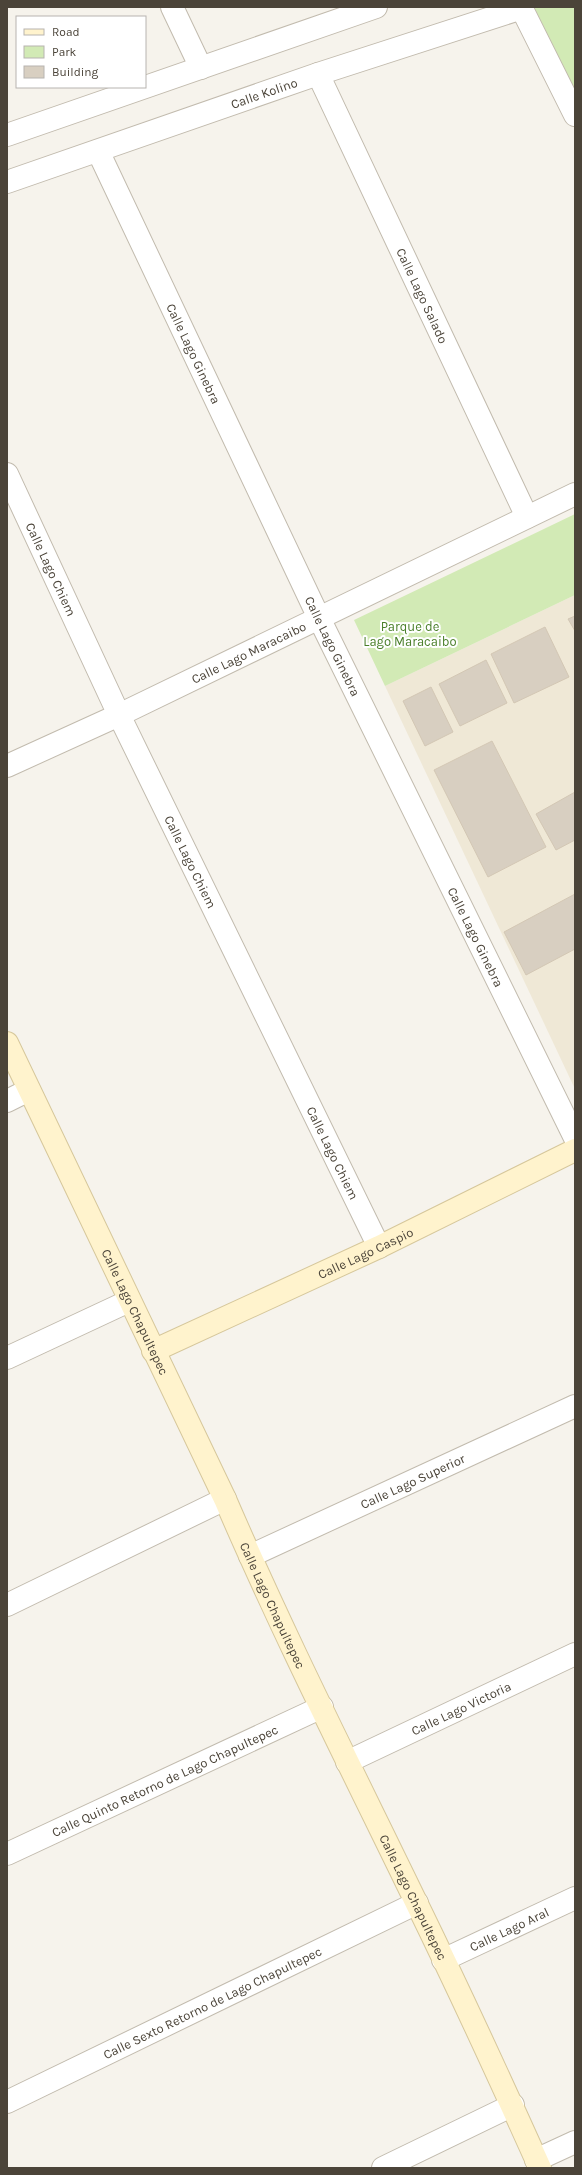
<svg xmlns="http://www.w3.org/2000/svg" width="582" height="2175" viewBox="0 0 582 2175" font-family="Karla,sans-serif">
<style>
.education{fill:#efe8d6}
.green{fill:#d2eab5}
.building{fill:#d8cfc1;stroke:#d3c7b4}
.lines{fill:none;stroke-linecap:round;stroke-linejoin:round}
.street-casing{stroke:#c2bbae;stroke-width:24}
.secondary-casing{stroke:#d6c79b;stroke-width:24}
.street{stroke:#fff;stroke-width:22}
.secondary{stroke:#fff3cd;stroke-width:22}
.labels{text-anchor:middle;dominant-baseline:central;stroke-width:4;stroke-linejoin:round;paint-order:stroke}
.street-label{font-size:13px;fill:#4b4439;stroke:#fff}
.park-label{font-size:13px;fill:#4a7f2a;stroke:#fff}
</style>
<rect width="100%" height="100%" fill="#f6f3ec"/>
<path class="education" d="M 575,595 L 575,1089 L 385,686 Z"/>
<path class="green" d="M 529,7 L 575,7 L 575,91 Z
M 575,514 L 575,595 L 385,686 L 354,620 Z"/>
<path class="building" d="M 575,616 L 575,631 L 568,619 Z
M 545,627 L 569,677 L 514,703 L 491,654 Z
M 486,660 L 507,703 L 460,726 L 439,684 Z
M 431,687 L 453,732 L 425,746 L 403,701 Z
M 492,741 L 546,847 L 488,877 L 434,770 Z
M 575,792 L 575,840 L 556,850 L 536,814 Z
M 575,894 L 575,949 L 526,975 L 504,932 Z"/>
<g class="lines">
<g class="street-casing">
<g id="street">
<path d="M 172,7 L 201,68"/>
<path d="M 521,7 L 575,115"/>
<path id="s1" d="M 318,74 L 527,517"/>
<path d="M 7,135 L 376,7"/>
<path id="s2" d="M 98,151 L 319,618 L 575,1138"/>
<path id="s3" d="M 7,182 L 318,74 L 522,8"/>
<path id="s4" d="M 7,474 L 119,715 L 379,1247"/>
<path id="s5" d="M 7,766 L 119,715 L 575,494"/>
<path d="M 7,1101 L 29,1090"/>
<path d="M 7,1358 L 129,1301"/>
<path id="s6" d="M 250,1556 L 575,1406"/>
<path d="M 7,1605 L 225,1499"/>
<path id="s7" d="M 347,1762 L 575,1654"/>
<path id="s8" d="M 7,1854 L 322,1707"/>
<path id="s9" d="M 443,1960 L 575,1898"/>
<path id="s10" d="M 7,2102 L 417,1903"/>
<path d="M 536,2160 L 575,2142"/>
<path d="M 383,2168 L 513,2105"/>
</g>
</g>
<g class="secondary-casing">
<g id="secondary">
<path id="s11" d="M 7,1043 L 225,1499 C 284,1636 351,1768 416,1902 C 459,1990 500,2079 540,2168"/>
<path id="s12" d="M 153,1351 L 379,1247 L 575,1150"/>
</g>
</g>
<use href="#street" class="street"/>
<use href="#secondary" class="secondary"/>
</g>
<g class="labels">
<g class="street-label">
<text stroke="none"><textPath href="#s3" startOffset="272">Calle Kolino</textPath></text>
<text stroke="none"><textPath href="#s1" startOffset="245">Calle Lago Salado</textPath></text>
<text stroke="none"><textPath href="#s2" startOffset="224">Calle Lago Ginebra</textPath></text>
<text stroke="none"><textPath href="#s4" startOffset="105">Calle Lago Chiem</textPath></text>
<text stroke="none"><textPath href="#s2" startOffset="548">Calle Lago Ginebra</textPath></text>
<text stroke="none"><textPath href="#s5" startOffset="267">Calle Lago Maracaibo</textPath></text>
<text stroke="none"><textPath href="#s4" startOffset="429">Calle Lago Chiem</textPath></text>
<text stroke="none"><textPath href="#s2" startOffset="872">Calle Lago Ginebra</textPath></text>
<text stroke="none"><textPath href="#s4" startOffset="753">Calle Lago Chiem</textPath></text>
<text stroke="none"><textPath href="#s12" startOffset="234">Calle Lago Caspio</textPath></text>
<text stroke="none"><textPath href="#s11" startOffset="298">Calle Lago Chapultepec</textPath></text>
<text stroke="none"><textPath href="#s6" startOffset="179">Calle Lago Superior</textPath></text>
<text stroke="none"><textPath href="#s11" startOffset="622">Calle Lago Chapultepec</textPath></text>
<text stroke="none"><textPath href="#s7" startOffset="126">Calle Lago Victoria</textPath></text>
<text stroke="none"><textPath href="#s8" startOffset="174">Calle Quinto Retorno de Lago Chapultepec</textPath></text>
<text stroke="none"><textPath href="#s11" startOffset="946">Calle Lago Chapultepec</textPath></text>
<text stroke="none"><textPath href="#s9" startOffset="73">Calle Lago Aral</textPath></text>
<text stroke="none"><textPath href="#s10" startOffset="228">Calle Sexto Retorno de Lago Chapultepec</textPath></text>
</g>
<g class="park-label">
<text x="410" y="626">Parque de<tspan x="410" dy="15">Lago Maracaibo</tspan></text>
</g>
</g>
<rect width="582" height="2175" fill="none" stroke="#4b4439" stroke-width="16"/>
<rect x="16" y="16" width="130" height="72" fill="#ffffff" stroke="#b7b4b0"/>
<rect x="24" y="29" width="20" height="6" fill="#fff3cd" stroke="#b7b4b0"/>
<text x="52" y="36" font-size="12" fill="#4b4439">Road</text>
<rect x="24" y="46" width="20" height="12" fill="#d2eab5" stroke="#b7b4b0"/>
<text x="52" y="56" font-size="12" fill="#4b4439">Park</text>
<rect x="24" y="66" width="20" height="12" fill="#d8cfc1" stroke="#b7b4b0"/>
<text x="52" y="76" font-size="12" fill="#4b4439">Building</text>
</svg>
